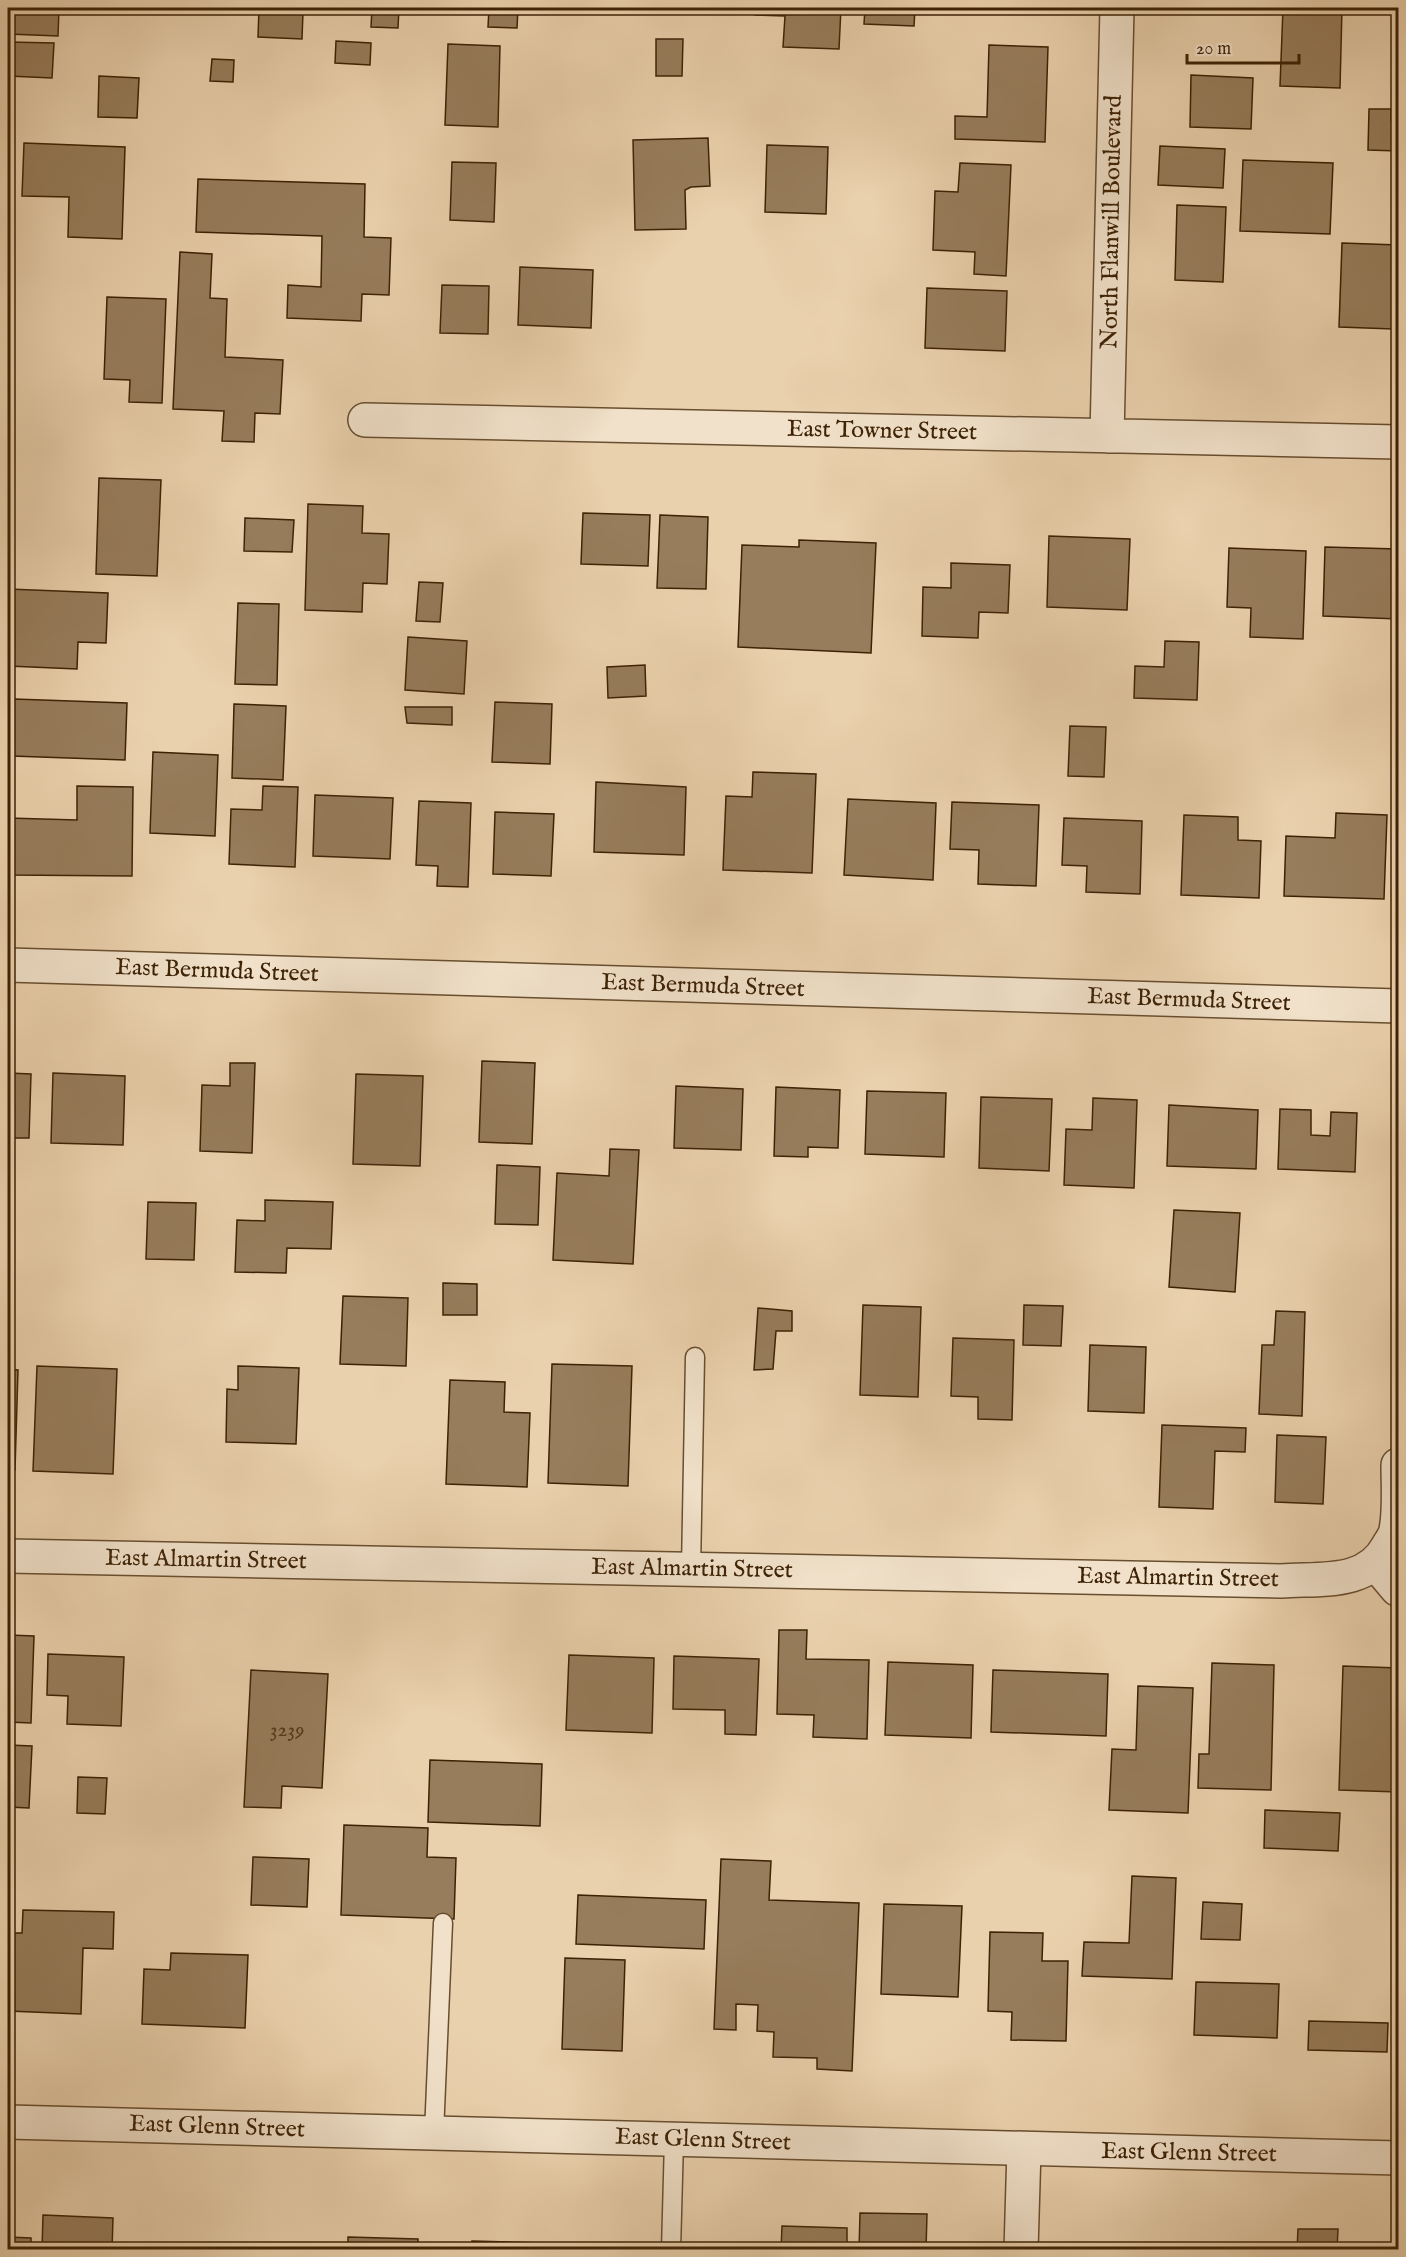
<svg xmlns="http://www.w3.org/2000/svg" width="1406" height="2257" viewBox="0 0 1406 2257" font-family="'IM FELL English',serif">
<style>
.building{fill:#977d5c;stroke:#3d2205;stroke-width:1.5}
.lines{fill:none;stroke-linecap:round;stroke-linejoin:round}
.service-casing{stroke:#684e2f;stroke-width:21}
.minor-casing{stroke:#684e2f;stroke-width:36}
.tertiary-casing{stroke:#684e2f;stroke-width:36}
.service{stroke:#f1e1ca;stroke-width:18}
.minor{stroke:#f1e1ca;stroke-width:33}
.tertiary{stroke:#f1e1ca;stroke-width:33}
.labels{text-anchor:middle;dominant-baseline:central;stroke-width:6;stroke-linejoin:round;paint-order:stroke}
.number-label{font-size:21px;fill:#54391b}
.street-label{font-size:24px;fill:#3d2205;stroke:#f1e1ca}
</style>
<rect width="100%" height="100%" fill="#ead1ad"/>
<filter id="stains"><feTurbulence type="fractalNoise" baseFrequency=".00333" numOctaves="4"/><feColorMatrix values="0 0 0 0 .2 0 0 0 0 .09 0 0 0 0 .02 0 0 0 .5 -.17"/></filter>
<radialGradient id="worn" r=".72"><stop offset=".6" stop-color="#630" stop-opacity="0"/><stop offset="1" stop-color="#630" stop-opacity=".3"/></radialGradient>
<path class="building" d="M 8,8 L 59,8 L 58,36 L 8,34 Z
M 259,8 L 329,8 L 329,13 L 303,12 L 302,39 L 258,37 Z
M 372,8 L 399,8 L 398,28 L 371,27 Z
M 489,8 L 518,8 L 517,28 L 488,27 Z
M 566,8 L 639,8 L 639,11 Z
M 755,8 L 841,8 L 839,49 L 783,47 L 785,16 L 755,15 Z
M 865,8 L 915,8 L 914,26 L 864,24 Z
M 1283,8 L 1342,8 L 1340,88 L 1280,86 Z
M 1397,8 L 1398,8 L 1398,86 L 1394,86 Z
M 656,39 L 683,39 L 682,76 L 656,76 Z
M 336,41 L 371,43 L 370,65 L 335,63 Z
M 8,42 L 54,43 L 52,78 L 8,76 Z
M 448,44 L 500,46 L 498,127 L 445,125 Z
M 989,45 L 1048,47 L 1045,142 L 955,139 L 955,116 L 987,117 Z
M 212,59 L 234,60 L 233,82 L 210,81 Z
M 1191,75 L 1253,78 L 1251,129 L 1190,127 Z
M 99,76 L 139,78 L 137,118 L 98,117 Z
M 1369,109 L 1391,109 L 1391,121 L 1398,122 L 1398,151 L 1368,150 Z
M 708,138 L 710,186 L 691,187 L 685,190 L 686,229 L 635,230 L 633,140 Z
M 24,143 L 125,147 L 122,239 L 68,237 L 69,197 L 22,196 Z
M 767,145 L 828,147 L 826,214 L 765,212 Z
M 1160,146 L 1225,149 L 1223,188 L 1158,185 Z
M 1243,160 L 1333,163 L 1330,234 L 1240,231 Z
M 452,162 L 496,163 L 494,222 L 450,220 Z
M 960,163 L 1011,165 L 1006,276 L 974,274 L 975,252 L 933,250 L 935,191 L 958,192 Z
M 198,179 L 365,184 L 364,237 L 391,238 L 389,295 L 362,294 L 361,321 L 287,318 L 288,285 L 321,287 L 322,236 L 196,232 Z
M 1177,205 L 1226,207 L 1223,282 L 1175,280 Z
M 1342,243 L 1398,245 L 1398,306 L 1394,306 L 1393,329 L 1339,327 Z
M 180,252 L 212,254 L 210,298 L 227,299 L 225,357 L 283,360 L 280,414 L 255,413 L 254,442 L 222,441 L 224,411 L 173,409 Z
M 520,267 L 593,270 L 591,328 L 518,325 Z
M 442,285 L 489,286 L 488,334 L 440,333 Z
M 927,288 L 1007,291 L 1005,351 L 925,348 Z
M 107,297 L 166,299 L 162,403 L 129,402 L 130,380 L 104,379 Z
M 99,478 L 161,480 L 157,576 L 96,574 Z
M 308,504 L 363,506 L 362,533 L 389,534 L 387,584 L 363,583 L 362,612 L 305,610 Z
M 583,513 L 650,515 L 648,566 L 581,564 Z
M 660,515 L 708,517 L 706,589 L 657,588 Z
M 245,518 L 294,520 L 292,552 L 244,551 Z
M 1049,536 L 1130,539 L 1127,610 L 1047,607 Z
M 799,540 L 876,543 L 871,653 L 738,647 L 742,545 L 799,547 Z
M 1325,547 L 1398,549 L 1398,619 L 1323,616 Z
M 1229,548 L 1306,551 L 1303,639 L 1250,637 L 1251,608 L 1227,607 Z
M 951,563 L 1010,565 L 1008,613 L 979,612 L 978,638 L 922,636 L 923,587 L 951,588 Z
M 419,582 L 443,583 L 440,622 L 416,621 Z
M 8,589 L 108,593 L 106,643 L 78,642 L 77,669 L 8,666 Z
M 238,603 L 279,604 L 277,685 L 235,684 Z
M 408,637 L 467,641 L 464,694 L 405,690 Z
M 1165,641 L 1199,642 L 1197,700 L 1134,698 L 1135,666 L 1164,667 Z
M 645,665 L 646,696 L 608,698 L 607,667 Z
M 14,699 L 127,703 L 125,760 L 12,756 Z
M 495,702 L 552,704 L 550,764 L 492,762 Z
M 234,704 L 286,706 L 283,780 L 232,778 Z
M 405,707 L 452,707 L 452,725 L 407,723 Z
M 1070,726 L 1106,727 L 1104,777 L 1068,776 Z
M 153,752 L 218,755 L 215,836 L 150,833 Z
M 753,772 L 816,774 L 812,873 L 723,870 L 726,796 L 752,797 Z
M 596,782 L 686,787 L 684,855 L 594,852 Z
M 77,786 L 133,787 L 132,876 L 8,875 L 8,818 L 77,820 Z
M 263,786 L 298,787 L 295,867 L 229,864 L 231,809 L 262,810 Z
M 315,795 L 393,798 L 390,859 L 313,856 Z
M 848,799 L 936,803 L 933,880 L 844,875 Z
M 419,801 L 471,803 L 468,887 L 437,886 L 438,866 L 416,865 Z
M 952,802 L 1039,805 L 1036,886 L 978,884 L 979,850 L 950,849 Z
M 495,812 L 554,814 L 551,876 L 493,874 Z
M 1336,813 L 1387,815 L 1384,899 L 1284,896 L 1286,836 L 1335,838 Z
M 1184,815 L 1238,817 L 1238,840 L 1261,841 L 1259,898 L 1181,895 Z
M 1064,818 L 1142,821 L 1140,894 L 1086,892 L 1087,866 L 1062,865 Z
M 482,1061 L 535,1063 L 532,1144 L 479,1142 Z
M 230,1063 L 255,1063 L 252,1153 L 200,1151 L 202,1085 L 230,1086 Z
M 8,1073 L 31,1074 L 29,1138 L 10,1138 L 8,1238 Z
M 53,1073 L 125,1076 L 123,1145 L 51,1143 Z
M 356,1074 L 423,1076 L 420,1166 L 353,1164 Z
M 676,1086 L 743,1089 L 741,1150 L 674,1148 Z
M 776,1087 L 840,1090 L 838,1148 L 808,1147 L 808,1157 L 774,1156 Z
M 867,1091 L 946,1093 L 944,1157 L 865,1154 Z
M 981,1097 L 1052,1099 L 1049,1171 L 979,1168 Z
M 1093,1098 L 1137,1100 L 1134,1188 L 1064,1185 L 1066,1129 L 1092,1130 Z
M 1169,1105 L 1258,1110 L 1256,1169 L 1167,1166 Z
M 1280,1109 L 1311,1110 L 1311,1135 L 1330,1136 L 1331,1112 L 1357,1113 L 1355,1172 L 1278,1169 Z
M 610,1149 L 639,1150 L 633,1264 L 553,1260 L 557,1173 L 609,1176 Z
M 497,1165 L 540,1167 L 538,1225 L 495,1224 Z
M 265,1200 L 333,1202 L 331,1249 L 287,1248 L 286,1273 L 235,1272 L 237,1220 L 265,1221 Z
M 148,1202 L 196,1203 L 194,1260 L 146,1259 Z
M 1174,1210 L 1240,1213 L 1235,1292 L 1169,1287 Z
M 443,1283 L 477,1284 L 477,1315 L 443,1315 Z
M 343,1296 L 408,1298 L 406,1366 L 340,1364 Z
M 863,1305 L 921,1307 L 918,1397 L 860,1395 Z
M 1024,1305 L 1063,1306 L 1061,1346 L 1023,1345 Z
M 758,1308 L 792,1311 L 792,1331 L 776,1331 L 773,1369 L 754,1370 Z
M 1276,1311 L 1305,1312 L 1302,1416 L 1259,1414 L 1262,1345 L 1274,1345 Z
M 953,1338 L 1014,1340 L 1012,1420 L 978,1419 L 978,1397 L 951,1396 Z
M 1090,1345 L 1146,1347 L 1144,1413 L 1088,1411 Z
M 552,1364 L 632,1366 L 628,1486 L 548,1483 Z
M 37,1366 L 117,1369 L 113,1474 L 33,1471 Z
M 238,1366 L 299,1368 L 296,1444 L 226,1442 L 227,1389 L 238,1390 Z
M 8,1369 L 18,1370 L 15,1470 L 8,1470 Z
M 450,1380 L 505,1382 L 504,1412 L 530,1413 L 527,1487 L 446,1484 Z
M 1162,1425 L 1246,1428 L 1245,1452 L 1215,1451 L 1213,1509 L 1159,1507 Z
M 1277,1435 L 1326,1437 L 1323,1504 L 1275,1502 Z
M 779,1630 L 807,1630 L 806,1659 L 869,1660 L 867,1739 L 813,1737 L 814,1715 L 777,1714 Z
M 8,1635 L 34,1636 L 31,1723 L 8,1722 Z
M 48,1654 L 124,1657 L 121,1726 L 67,1724 L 68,1696 L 47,1695 Z
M 569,1655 L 654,1658 L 652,1733 L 566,1730 Z
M 674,1656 L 759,1659 L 756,1735 L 725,1734 L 725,1710 L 673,1709 Z
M 888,1662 L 973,1665 L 971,1738 L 885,1735 Z
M 1212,1663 L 1274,1665 L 1271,1790 L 1198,1788 L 1199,1754 L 1209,1754 Z
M 1343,1666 L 1398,1668 L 1398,1792 L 1339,1790 Z
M 251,1670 L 328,1674 L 322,1788 L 282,1786 L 281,1808 L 244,1807 Z
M 993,1670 L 1108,1674 L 1106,1736 L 991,1732 Z
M 1138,1686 L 1193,1688 L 1188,1813 L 1109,1810 L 1112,1749 L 1136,1750 Z
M 8,1745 L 32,1746 L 29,1808 L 8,1807 Z
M 430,1760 L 542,1764 L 540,1826 L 428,1822 Z
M 78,1777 L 107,1778 L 105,1814 L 77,1813 Z
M 1265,1810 L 1340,1813 L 1338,1851 L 1264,1848 Z
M 344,1825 L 428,1828 L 427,1857 L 456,1858 L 454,1919 L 341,1915 Z
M 253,1857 L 309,1859 L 307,1907 L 251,1905 Z
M 721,1859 L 771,1861 L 769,1900 L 859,1903 L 852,2071 L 817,2069 L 817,2058 L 773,2057 L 774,2032 L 757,2031 L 758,2005 L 736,2004 L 736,2030 L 714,2029 Z
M 1132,1876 L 1176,1878 L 1172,1979 L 1082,1976 L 1084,1942 L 1129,1943 Z
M 578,1895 L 706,1900 L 704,1949 L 576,1944 Z
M 1203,1902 L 1242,1904 L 1240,1940 L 1201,1939 Z
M 884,1904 L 962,1906 L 958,1997 L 881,1994 Z
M 23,1910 L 114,1912 L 113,1949 L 83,1948 L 81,2014 L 8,2011 L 8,1933 L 22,1933 Z
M 990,1932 L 1043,1933 L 1042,1961 L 1068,1961 L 1066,2041 L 1011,2040 L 1012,2012 L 988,2011 Z
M 171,1953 L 248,1955 L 245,2028 L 142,2024 L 144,1969 L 170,1970 Z
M 565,1958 L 625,1960 L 622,2051 L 562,2049 Z
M 1196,1982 L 1279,1984 L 1277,2038 L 1194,2035 Z
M 1309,2021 L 1388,2023 L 1387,2052 L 1308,2050 Z
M 860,2213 L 927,2214 L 926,2250 L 859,2250 Z
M 43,2215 L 113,2218 L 112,2250 L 42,2250 Z
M 782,2226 L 847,2228 L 847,2250 L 781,2250 Z
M 1298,2229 L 1338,2229 L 1337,2250 L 1297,2250 Z
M 8,2237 L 31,2238 L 31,2250 L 8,2250 Z
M 348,2237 L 418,2239 L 418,2250 L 348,2250 Z
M 472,2241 L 543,2243 L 542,2250 L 472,2250 Z
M 588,2243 L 648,2245 L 648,2250 L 588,2250 Z"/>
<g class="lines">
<g class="service-casing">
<path id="service" d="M 691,1569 L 695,1357
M 434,2133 L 443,1923
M 671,2250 L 674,2140"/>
</g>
<g class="minor-casing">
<path id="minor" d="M 365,420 L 1398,442
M 1107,436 L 1117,8
M 8,965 L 1398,1006
M 8,1556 L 1281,1581 C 1320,1578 1367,1586 1388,1546 C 1391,1541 1395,1536 1396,1530 C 1400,1509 1398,1486 1398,1465
M 1376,1564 L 1397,1589
M 1021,2250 L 1024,2149"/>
</g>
<g class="tertiary-casing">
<path id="tertiary" d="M 8,2122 L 1398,2158"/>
</g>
<use href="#service" class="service"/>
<use href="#minor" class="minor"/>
<use href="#tertiary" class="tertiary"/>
</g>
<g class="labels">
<g class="number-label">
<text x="287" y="1730">3239</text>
</g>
<g class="street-label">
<text transform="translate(1112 222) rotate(-89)">North Flanwill Boulevard</text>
<text transform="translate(882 431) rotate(1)">East Towner Street</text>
<text transform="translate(217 971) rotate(2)">East Bermuda Street</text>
<text transform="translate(703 986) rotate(2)">East Bermuda Street</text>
<text transform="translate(1189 1000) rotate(2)">East Bermuda Street</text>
<text transform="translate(206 1560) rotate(1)">East Almartin Street</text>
<text transform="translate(692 1569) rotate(1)">East Almartin Street</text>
<text transform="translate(1178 1578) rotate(1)">East Almartin Street</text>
<text transform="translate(217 2127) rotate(2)">East Glenn Street</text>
<text transform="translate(703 2140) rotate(2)">East Glenn Street</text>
<text transform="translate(1189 2153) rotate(1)">East Glenn Street</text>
</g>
</g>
<rect width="1406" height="2257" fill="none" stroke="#ead1ad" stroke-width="30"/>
<rect x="9" y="9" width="1388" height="2239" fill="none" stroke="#3d2205" stroke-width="3"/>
<rect x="15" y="15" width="1376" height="2227" fill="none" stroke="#3d2205" stroke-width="1.5"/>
<path d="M1187 54v9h112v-9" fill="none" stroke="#3d2205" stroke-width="3"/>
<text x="1196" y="54" font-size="18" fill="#3d2205" stroke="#f1e1ca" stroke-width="4.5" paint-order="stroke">20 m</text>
<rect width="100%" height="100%" filter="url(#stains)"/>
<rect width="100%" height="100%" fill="url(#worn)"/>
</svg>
